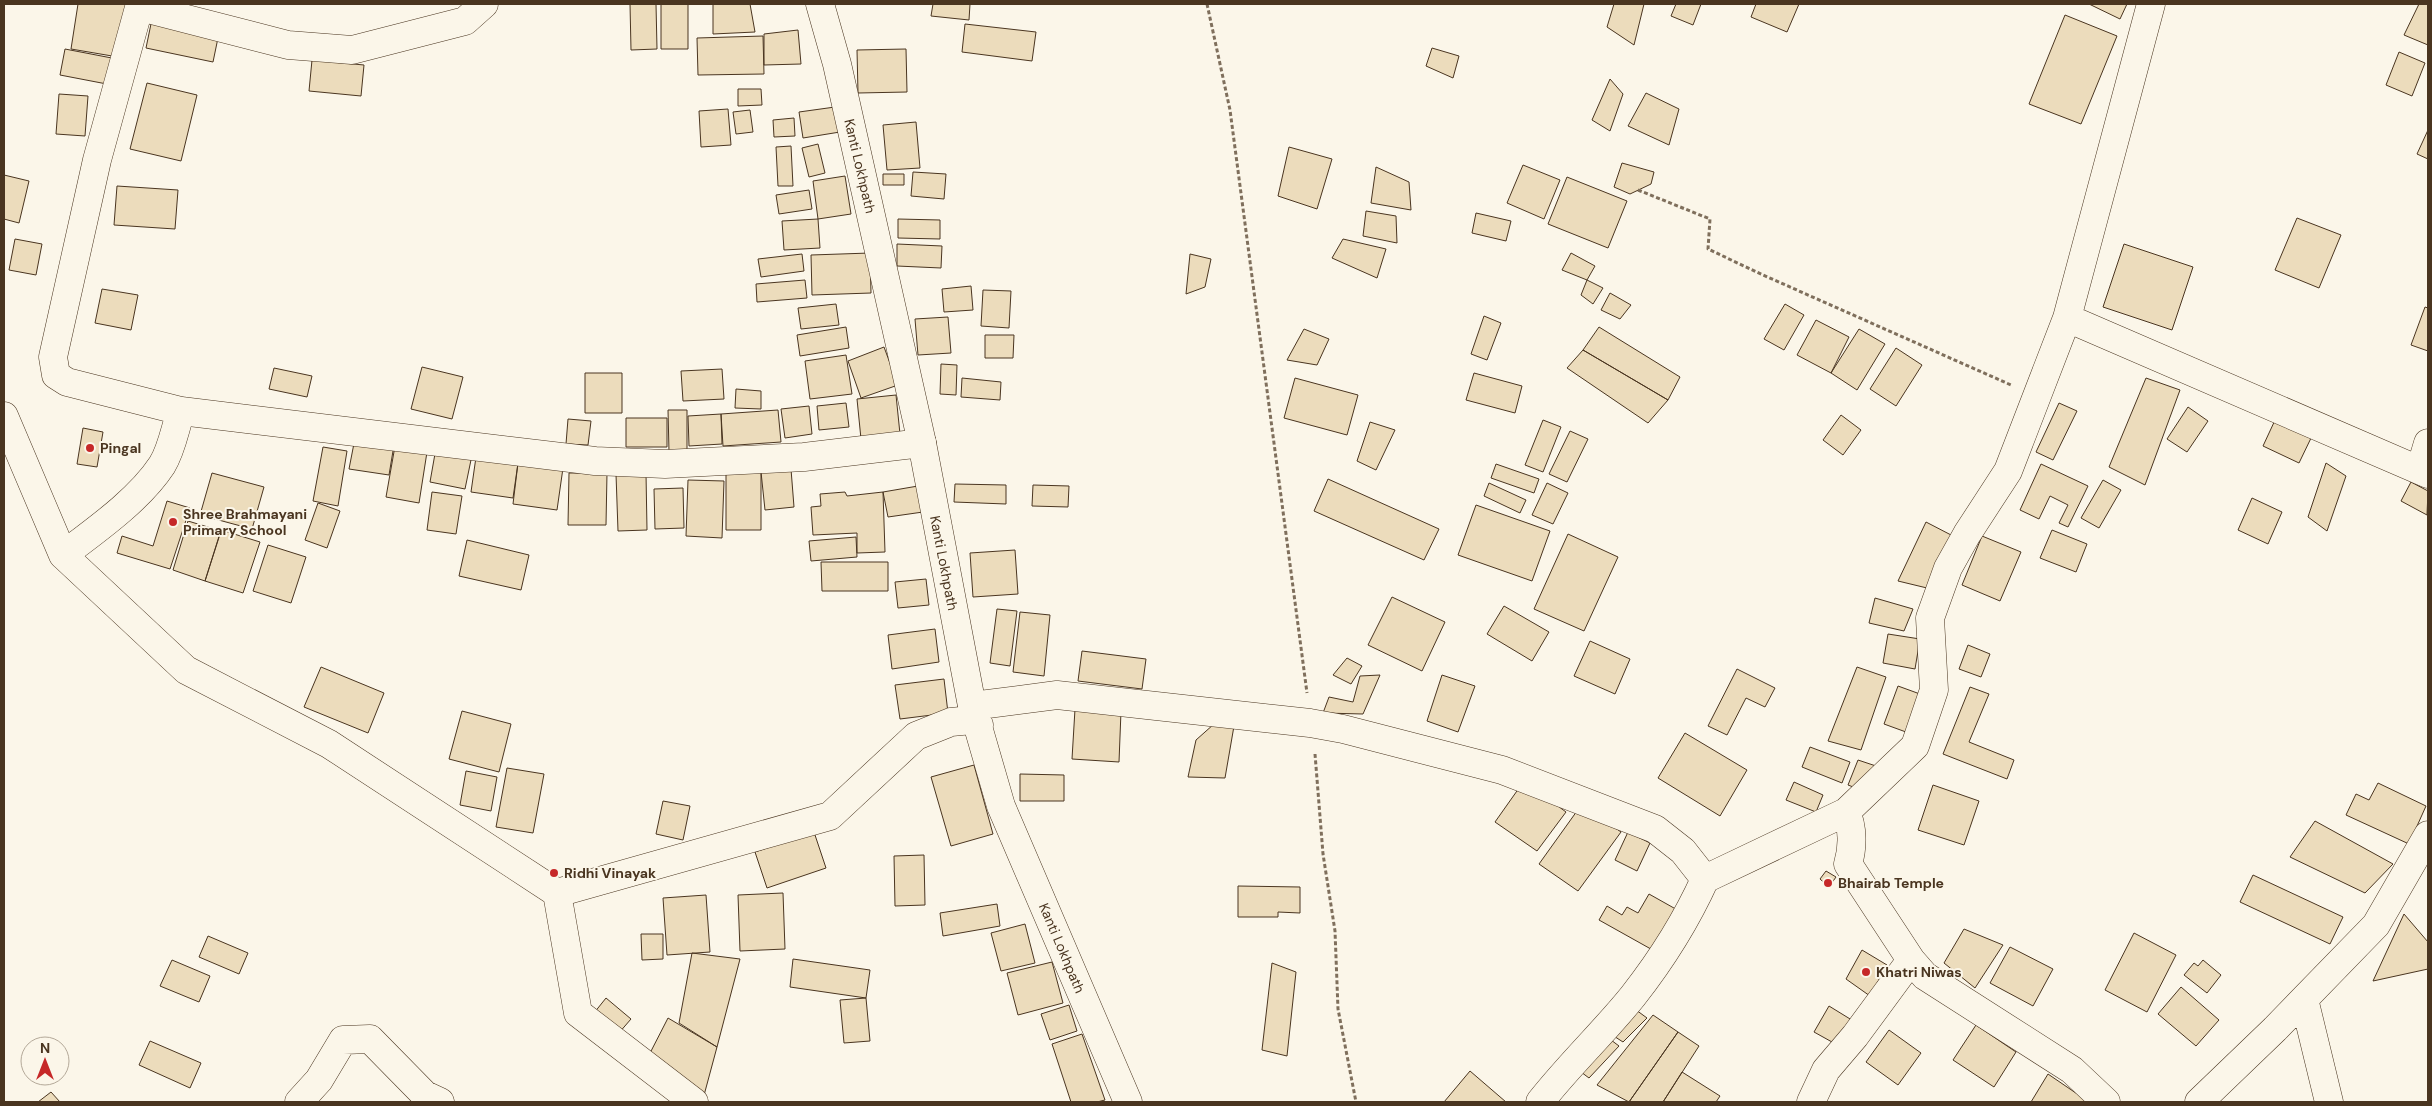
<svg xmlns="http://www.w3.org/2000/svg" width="2432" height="1106" viewBox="0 0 2432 1106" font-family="'DM Sans',sans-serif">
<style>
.building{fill:#ecdcbc;stroke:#4a3520}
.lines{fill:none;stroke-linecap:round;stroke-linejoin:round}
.street-casing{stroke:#4a3520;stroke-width:29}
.primary-casing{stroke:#4a3520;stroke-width:29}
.path{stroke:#7f6f5c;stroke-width:3;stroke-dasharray:4 2.5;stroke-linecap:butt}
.street{stroke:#fbf6e9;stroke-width:28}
.primary{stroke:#fbf6e9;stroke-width:28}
.poi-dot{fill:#c62828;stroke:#fbf6e9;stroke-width:2}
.labels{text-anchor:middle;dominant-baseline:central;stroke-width:4;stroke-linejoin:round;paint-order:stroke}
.street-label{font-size:14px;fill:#4a3520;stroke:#fbf6e9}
.poi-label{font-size:14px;font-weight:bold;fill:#4a3520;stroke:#fbf6e9;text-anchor:start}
</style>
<rect width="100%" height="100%" fill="#fbf6e9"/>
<path class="building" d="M 78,4 L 127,4 L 118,57 L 71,49 Z
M 630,4 L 656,4 L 657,49 L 631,50 Z
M 661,4 L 688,4 L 688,49 L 661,49 Z
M 713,4 L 750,4 L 755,32 L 713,34 Z
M 933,4 L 970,4 L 969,20 L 931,16 Z
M 1614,4 L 1644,4 L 1634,45 L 1607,27 Z
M 1676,4 L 1701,4 L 1693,25 L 1671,16 Z
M 1756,4 L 1799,4 L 1787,32 L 1751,17 Z
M 2089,4 L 2127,4 L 2120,19 Z
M 2419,4 L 2428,4 L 2428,45 L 2404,35 Z
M 2065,15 L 2117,36 L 2081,124 L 2029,104 Z
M 152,19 L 219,33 L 213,62 L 146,48 Z
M 965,24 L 1036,32 L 1032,61 L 962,52 Z
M 798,30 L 801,64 L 764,65 L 764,34 Z
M 763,36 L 764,74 L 698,75 L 697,38 Z
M 1432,48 L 1459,56 L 1453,78 L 1426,66 Z
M 65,49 L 117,59 L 112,85 L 60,75 Z
M 906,49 L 907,92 L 858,93 L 857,50 Z
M 2399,52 L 2425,63 L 2412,96 L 2386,85 Z
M 312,60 L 364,65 L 361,96 L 309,91 Z
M 1610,79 L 1623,94 L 1610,131 L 1592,120 Z
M 147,83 L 197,95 L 181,161 L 130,149 Z
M 738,89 L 761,89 L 762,105 L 738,106 Z
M 1646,93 L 1679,109 L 1669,145 L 1628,126 Z
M 59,94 L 88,96 L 85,136 L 56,134 Z
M 835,107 L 840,132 L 803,138 L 799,112 Z
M 728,109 L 731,145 L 701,147 L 699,111 Z
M 750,110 L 753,132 L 736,134 L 733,112 Z
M 794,118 L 795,136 L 774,137 L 773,120 Z
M 916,122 L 920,168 L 887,170 L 883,125 Z
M 2428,130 L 2428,159 L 2417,154 Z
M 818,144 L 825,173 L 809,177 L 802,148 Z
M 791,146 L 793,186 L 778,186 L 776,147 Z
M 1289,147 L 1332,159 L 1317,209 L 1278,196 Z
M 1622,163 L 1654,172 L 1651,184 L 1630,194 L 1614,187 Z
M 1523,165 L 1560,180 L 1544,219 L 1507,203 Z
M 1376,167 L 1409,182 L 1411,210 L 1371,203 Z
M 913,172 L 946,174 L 944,199 L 911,196 Z
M 883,174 L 904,174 L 904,185 L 883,185 Z
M 4,175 L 29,181 L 19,223 L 4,219 Z
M 845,176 L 851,214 L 818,219 L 813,181 Z
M 1567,177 L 1627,201 L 1608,248 L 1548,224 Z
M 117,186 L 178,190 L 175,229 L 114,225 Z
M 809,190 L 812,209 L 779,214 L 776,195 Z
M 1366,211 L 1396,216 L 1397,243 L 1363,236 Z
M 1476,213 L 1511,221 L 1506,241 L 1472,233 Z
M 2297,218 L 2341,235 L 2319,288 L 2275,270 Z
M 818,219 L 820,248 L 784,250 L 782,221 Z
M 898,219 L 940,220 L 940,239 L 898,238 Z
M 15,239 L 42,244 L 36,275 L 9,270 Z
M 1343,239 L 1386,249 L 1377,278 L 1332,258 Z
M 897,244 L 942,246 L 941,268 L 897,266 Z
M 2124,244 L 2193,267 L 2172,330 L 2103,307 Z
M 870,253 L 871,293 L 812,295 L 811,255 Z
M 1571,253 L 1595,266 L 1587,280 L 1562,270 Z
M 802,254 L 804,271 L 761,277 L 758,259 Z
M 1190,254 L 1211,259 L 1205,287 L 1186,294 Z
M 805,280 L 807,298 L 757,302 L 756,284 Z
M 1587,280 L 1603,288 L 1593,304 L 1581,295 Z
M 971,286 L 973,310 L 944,312 L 942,289 Z
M 102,289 L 138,295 L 131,330 L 95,323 Z
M 983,290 L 1011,291 L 1009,328 L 981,326 Z
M 1610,293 L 1631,305 L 1620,319 L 1601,310 Z
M 836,304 L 839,325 L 801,329 L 798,308 Z
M 1785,304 L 1804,315 L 1784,350 L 1764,339 Z
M 2425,307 L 2428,308 L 2428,351 L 2411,345 Z
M 1484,316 L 1501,323 L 1487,360 L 1471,354 Z
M 948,317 L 951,353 L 918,355 L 915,319 Z
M 1816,320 L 1849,337 L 1831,373 L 1797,355 Z
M 846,327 L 849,348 L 800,356 L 797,335 Z
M 1599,327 L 1680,377 L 1668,400 L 1583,350 Z
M 1304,329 L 1329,339 L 1317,365 L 1287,360 Z
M 1859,329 L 1885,344 L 1857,390 L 1831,373 Z
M 985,335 L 1014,335 L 1013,358 L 985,358 Z
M 884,347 L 898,385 L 861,398 L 848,361 Z
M 1896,348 L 1922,365 L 1896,406 L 1870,389 Z
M 1583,350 L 1668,400 L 1648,423 L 1567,368 Z
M 846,355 L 852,394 L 810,399 L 805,361 Z
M 941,364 L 957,365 L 956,395 L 940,394 Z
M 422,367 L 463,377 L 452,419 L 411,409 Z
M 274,368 L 312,376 L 307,397 L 269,389 Z
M 722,369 L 724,399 L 683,401 L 681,371 Z
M 585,373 L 622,373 L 622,413 L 585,413 Z
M 1474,373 L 1522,386 L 1515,413 L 1466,400 Z
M 962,378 L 1001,382 L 1000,400 L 961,397 Z
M 1295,378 L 1358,395 L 1347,435 L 1284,418 Z
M 2146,378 L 2180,390 L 2145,485 L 2109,467 Z
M 736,389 L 761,391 L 761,409 L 735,408 Z
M 896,395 L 900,434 L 861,439 L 857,399 Z
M 846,403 L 849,427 L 819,430 L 817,406 Z
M 2059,403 L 2077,411 L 2053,460 L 2036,452 Z
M 809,406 L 812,434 L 785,438 L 781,409 Z
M 2188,407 L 2208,421 L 2187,452 L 2167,439 Z
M 668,410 L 687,410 L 687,451 L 669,452 Z
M 778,410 L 781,442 L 723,446 L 721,414 Z
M 721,414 L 722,444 L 689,446 L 688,416 Z
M 1841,415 L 1861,430 L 1843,455 L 1823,440 Z
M 626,418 L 667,418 L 667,447 L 626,447 Z
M 2276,418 L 2312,436 L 2299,463 L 2263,446 Z
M 568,419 L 591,421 L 588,445 L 566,444 Z
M 1543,420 L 1561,427 L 1543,472 L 1525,465 Z
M 1370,422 L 1395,430 L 1376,470 L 1357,461 Z
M 83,428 L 103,432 L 97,467 L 77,464 Z
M 1570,431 L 1588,439 L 1567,482 L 1549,474 Z
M 356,433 L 395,439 L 389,475 L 349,469 Z
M 395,446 L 427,452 L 419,503 L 386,497 Z
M 323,447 L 347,451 L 338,506 L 313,501 Z
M 436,448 L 472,455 L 465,489 L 430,482 Z
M 476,457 L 518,463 L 513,498 L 471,492 Z
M 518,463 L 563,468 L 557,510 L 513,504 Z
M 2326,463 L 2346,476 L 2327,531 L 2308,517 Z
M 1496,464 L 1539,479 L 1534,493 L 1491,478 Z
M 2041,464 L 2088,486 L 2068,527 L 2059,523 L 2068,505 L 2050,496 L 2039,519 L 2020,510 Z
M 791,469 L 794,507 L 765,510 L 761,472 Z
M 726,472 L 761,472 L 761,530 L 726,530 Z
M 212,473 L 264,487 L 252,529 L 200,515 Z
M 569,473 L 607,473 L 606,525 L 568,525 Z
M 646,473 L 647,530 L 618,531 L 616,474 Z
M 1328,479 L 1439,529 L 1424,560 L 1314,511 Z
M 688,480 L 724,481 L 722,538 L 686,536 Z
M 2103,480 L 2121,490 L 2099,528 L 2081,518 Z
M 2411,482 L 2428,491 L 2427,515 L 2401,501 Z
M 1489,483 L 1526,500 L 1520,513 L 1484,496 Z
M 1547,483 L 1568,493 L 1553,524 L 1532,515 Z
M 955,484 L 1006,485 L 1006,504 L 954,502 Z
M 1033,485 L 1069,486 L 1068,507 L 1032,506 Z
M 918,486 L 923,512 L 888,517 L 883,492 Z
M 683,488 L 684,528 L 655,529 L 654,489 Z
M 432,492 L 462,496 L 456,534 L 427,530 Z
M 845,492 L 847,496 L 883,492 L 885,552 L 857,553 L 857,533 L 813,535 L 811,507 L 821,506 L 820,494 Z
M 2252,498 L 2282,512 L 2268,544 L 2238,530 Z
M 167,501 L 190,508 L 170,569 L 117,553 L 122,536 L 153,546 Z
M 318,503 L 340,511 L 327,548 L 305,540 Z
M 1476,505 L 1550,531 L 1532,581 L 1458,555 Z
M 188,521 L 221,531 L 205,581 L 173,570 Z
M 1926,522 L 1953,536 L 1927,588 L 1898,581 Z
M 221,530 L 260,542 L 243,593 L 205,581 Z
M 2052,530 L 2087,544 L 2076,572 L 2040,558 Z
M 1568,534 L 1618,557 L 1584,631 L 1534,609 Z
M 1982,536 L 2021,552 L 2000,601 L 1962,585 Z
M 856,537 L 857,557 L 811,561 L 809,541 Z
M 467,540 L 529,555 L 521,590 L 459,576 Z
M 268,545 L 306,557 L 291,603 L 253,591 Z
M 1015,550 L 1018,594 L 973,597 L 970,553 Z
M 821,562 L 888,562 L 888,591 L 822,591 Z
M 926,579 L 929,605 L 898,608 L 895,582 Z
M 1392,597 L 1445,622 L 1422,671 L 1368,645 Z
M 1875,598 L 1913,609 L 1904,631 L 1869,623 Z
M 1504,606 L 1549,632 L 1532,661 L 1487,634 Z
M 997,609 L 1017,611 L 1010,666 L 990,663 Z
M 1020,612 L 1050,615 L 1044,676 L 1013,672 Z
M 935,629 L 939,662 L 892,669 L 888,635 Z
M 1888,634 L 1920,639 L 1915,669 L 1883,663 Z
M 1590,641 L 1630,659 L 1615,694 L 1574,676 Z
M 1968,645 L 1990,654 L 1981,677 L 1959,669 Z
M 1082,651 L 1146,659 L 1142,689 L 1078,681 Z
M 1347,658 L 1362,666 L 1351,684 L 1333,675 Z
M 321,667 L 384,693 L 368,733 L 304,707 Z
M 1857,667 L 1886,677 L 1861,750 L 1828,741 Z
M 1737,669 L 1775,688 L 1765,707 L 1746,698 L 1727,735 L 1708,726 Z
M 1380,675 L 1363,714 L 1323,713 L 1329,697 L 1353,702 L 1360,676 Z
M 1442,675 L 1475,686 L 1458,732 L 1427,721 Z
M 944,679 L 948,713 L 900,719 L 895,685 Z
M 1898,686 L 1920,694 L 1906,732 L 1884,724 Z
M 1970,687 L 1989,694 L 1969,742 L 2014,760 L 2007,779 L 1943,754 Z
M 1075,709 L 1121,711 L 1119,762 L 1072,759 Z
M 462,711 L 511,724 L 499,772 L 449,759 Z
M 1214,724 L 1234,726 L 1225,778 L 1188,777 L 1196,740 Z
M 1685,733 L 1747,770 L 1720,816 L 1658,778 Z
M 1810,747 L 1850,762 L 1842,783 L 1802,767 Z
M 1858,760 L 1876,766 L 1866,792 L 1848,785 Z
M 974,765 L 993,834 L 951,846 L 931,777 Z
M 507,768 L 544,774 L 533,833 L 496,827 Z
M 466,771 L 497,777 L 491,811 L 460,805 Z
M 1020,774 L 1064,775 L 1064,801 L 1020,801 Z
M 1524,781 L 1566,812 L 1537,851 L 1495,822 Z
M 1794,782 L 1823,795 L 1816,812 L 1786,800 Z
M 2378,783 L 2426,806 L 2409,844 L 2346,815 L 2356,794 L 2369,800 Z
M 1933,785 L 1979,801 L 1964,845 L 1918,830 Z
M 663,801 L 690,806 L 683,840 L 656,834 Z
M 1582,804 L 1621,832 L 1578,891 L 1539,864 Z
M 2315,821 L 2393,864 L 2365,893 L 2290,857 Z
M 814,832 L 826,868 L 767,888 L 755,852 Z
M 1628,832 L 1650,843 L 1637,871 L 1615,860 Z
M 924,855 L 925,905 L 895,906 L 894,856 Z
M 1826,871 L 1836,877 L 1829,887 L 1820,879 Z
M 2253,875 L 2343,917 L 2330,944 L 2240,902 Z
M 1238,886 L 1300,887 L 1300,913 L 1278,912 L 1278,917 L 1238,917 Z
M 783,893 L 785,949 L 740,951 L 738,895 Z
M 1649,894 L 1681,912 L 1658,953 L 1599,920 L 1607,906 L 1622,915 L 1627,907 L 1638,913 Z
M 706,895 L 710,952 L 667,955 L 663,898 Z
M 997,904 L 1000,926 L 943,936 L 940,913 Z
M 2404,914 L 2428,942 L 2428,969 L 2373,981 Z
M 1025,924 L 1035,963 L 1001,971 L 991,933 Z
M 1964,929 L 2003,945 L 1975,988 L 1944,963 Z
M 2134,933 L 2176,955 L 2147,1012 L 2105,990 Z
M 641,934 L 663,934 L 663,959 L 642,960 Z
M 208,936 L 248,953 L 239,974 L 199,957 Z
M 2010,947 L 2053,969 L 2033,1006 L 1990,983 Z
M 1862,950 L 1887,965 L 1870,996 L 1846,979 Z
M 692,953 L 740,959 L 717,1047 L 679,1023 Z
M 793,959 L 870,970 L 866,998 L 790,987 Z
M 172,960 L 210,976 L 199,1002 L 160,986 Z
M 2203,960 L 2221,975 L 2207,993 L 2184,975 L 2194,963 L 2198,966 Z
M 1052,962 L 1063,1003 L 1018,1015 L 1007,973 Z
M 1272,963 L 1296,972 L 1287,1056 L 1262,1050 Z
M 2181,987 L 2219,1020 L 2196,1046 L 2158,1014 Z
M 606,998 L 631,1019 L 618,1034 L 594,1013 Z
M 866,998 L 870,1041 L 844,1043 L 840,1000 Z
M 1069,1005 L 1077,1031 L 1050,1040 L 1041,1014 Z
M 1829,1006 L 1855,1022 L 1841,1047 L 1814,1032 Z
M 1632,1007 L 1647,1018 L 1623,1042 L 1606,1031 Z
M 1653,1015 L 1678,1032 L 1629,1102 L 1597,1085 Z
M 668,1018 L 717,1047 L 703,1099 L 648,1057 Z
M 1976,1025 L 2016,1052 L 1994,1087 L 1953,1060 Z
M 1889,1030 L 1921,1053 L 1898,1085 L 1866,1062 Z
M 1678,1032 L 1699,1046 L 1663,1102 L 1629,1102 Z
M 1082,1034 L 1105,1100 L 1097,1102 L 1071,1102 L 1052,1044 Z
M 1603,1034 L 1619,1046 L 1589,1078 L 1573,1066 Z
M 150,1041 L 201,1063 L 190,1088 L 139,1065 Z
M 1470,1071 L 1506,1102 L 1444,1102 Z
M 1682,1072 L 1720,1096 L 1716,1102 L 1663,1102 Z
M 2048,1074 L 2089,1102 L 2031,1102 Z
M 51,1092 L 60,1102 L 38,1102 Z"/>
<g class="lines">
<g class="street-casing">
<path id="street" d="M 140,4 L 97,160 L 53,357 L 56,375 L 67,382 L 181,411 L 595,461 L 665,464 L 804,457 L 922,443
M 2151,4 L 2067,318 L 2428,474
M 140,7 L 288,45 L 352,50 L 465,21 L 484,4
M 2067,318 L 2008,471 L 1967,534 L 1948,568 L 1930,618 L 1934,690 L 1915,746 L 1846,812 C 1853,827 1853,848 1848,864 L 1911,960 L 1925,976 L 2072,1070 L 2106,1102
M 4,416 L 63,555 L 186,670 L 329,744 L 557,893
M 2420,470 L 2428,443
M 63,555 C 96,530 139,500 162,465 C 172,449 175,428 181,411
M 972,706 L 1057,695 L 1310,723 L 1343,729 L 1502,770 L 1655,829 L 1683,851 L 1705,879 L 1846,812
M 2304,999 L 2329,1102
M 299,1102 L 319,1080 L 343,1040 L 370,1039 L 425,1095 L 440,1102
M 694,1102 L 578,1013 L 557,893 L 830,816 L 916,736 L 951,722 L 972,720 L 979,725
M 1540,1102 C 1569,1065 1604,1032 1633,996 C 1662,959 1686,921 1705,879
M 1811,1102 L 1826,1070 L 1855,1036 L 1911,960
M 2199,1102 L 2275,1029 L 2376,925 L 2428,835"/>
</g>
<g class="primary-casing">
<path id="primary" d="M 820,4 L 837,64 L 922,443 L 972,706 L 1001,806 L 1128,1102"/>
</g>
<path class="path" d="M 1207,4 L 1230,110 L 1307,693
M 1638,190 L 1710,219 L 1708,249 L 1763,275 L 2011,385
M 1315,754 L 1323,854 L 1335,931 L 1338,1009 L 1356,1102"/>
<use href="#street" class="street"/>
<use href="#primary" class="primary"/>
</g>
<g class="poi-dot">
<circle cx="90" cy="448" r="5"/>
<circle cx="173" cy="522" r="5"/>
<circle cx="554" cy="873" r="5"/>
<circle cx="1828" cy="883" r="5"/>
<circle cx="1866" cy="972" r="5"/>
</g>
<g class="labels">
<g class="street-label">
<text transform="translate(860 166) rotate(77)">Kanti Lokhpath</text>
<text transform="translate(944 563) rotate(79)">Kanti Lokhpath</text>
<text transform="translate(1062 948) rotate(67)">Kanti Lokhpath</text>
</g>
<g class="poi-label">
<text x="100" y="448">Pingal</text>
<text x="183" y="514">Shree Brahmayani<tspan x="183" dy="16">Primary School</tspan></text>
<text x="564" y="873">Ridhi Vinayak</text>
<text x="1838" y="883">Bhairab Temple</text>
<text x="1876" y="972">Khatri Niwas</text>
</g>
</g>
<rect width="2432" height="1106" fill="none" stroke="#4a3520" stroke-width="10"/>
<g transform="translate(45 1061)"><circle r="24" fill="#fbf6e9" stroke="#b4a999"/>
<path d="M0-4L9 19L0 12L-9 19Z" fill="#c62828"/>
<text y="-8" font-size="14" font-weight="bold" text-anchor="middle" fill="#4a3520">N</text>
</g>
</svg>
